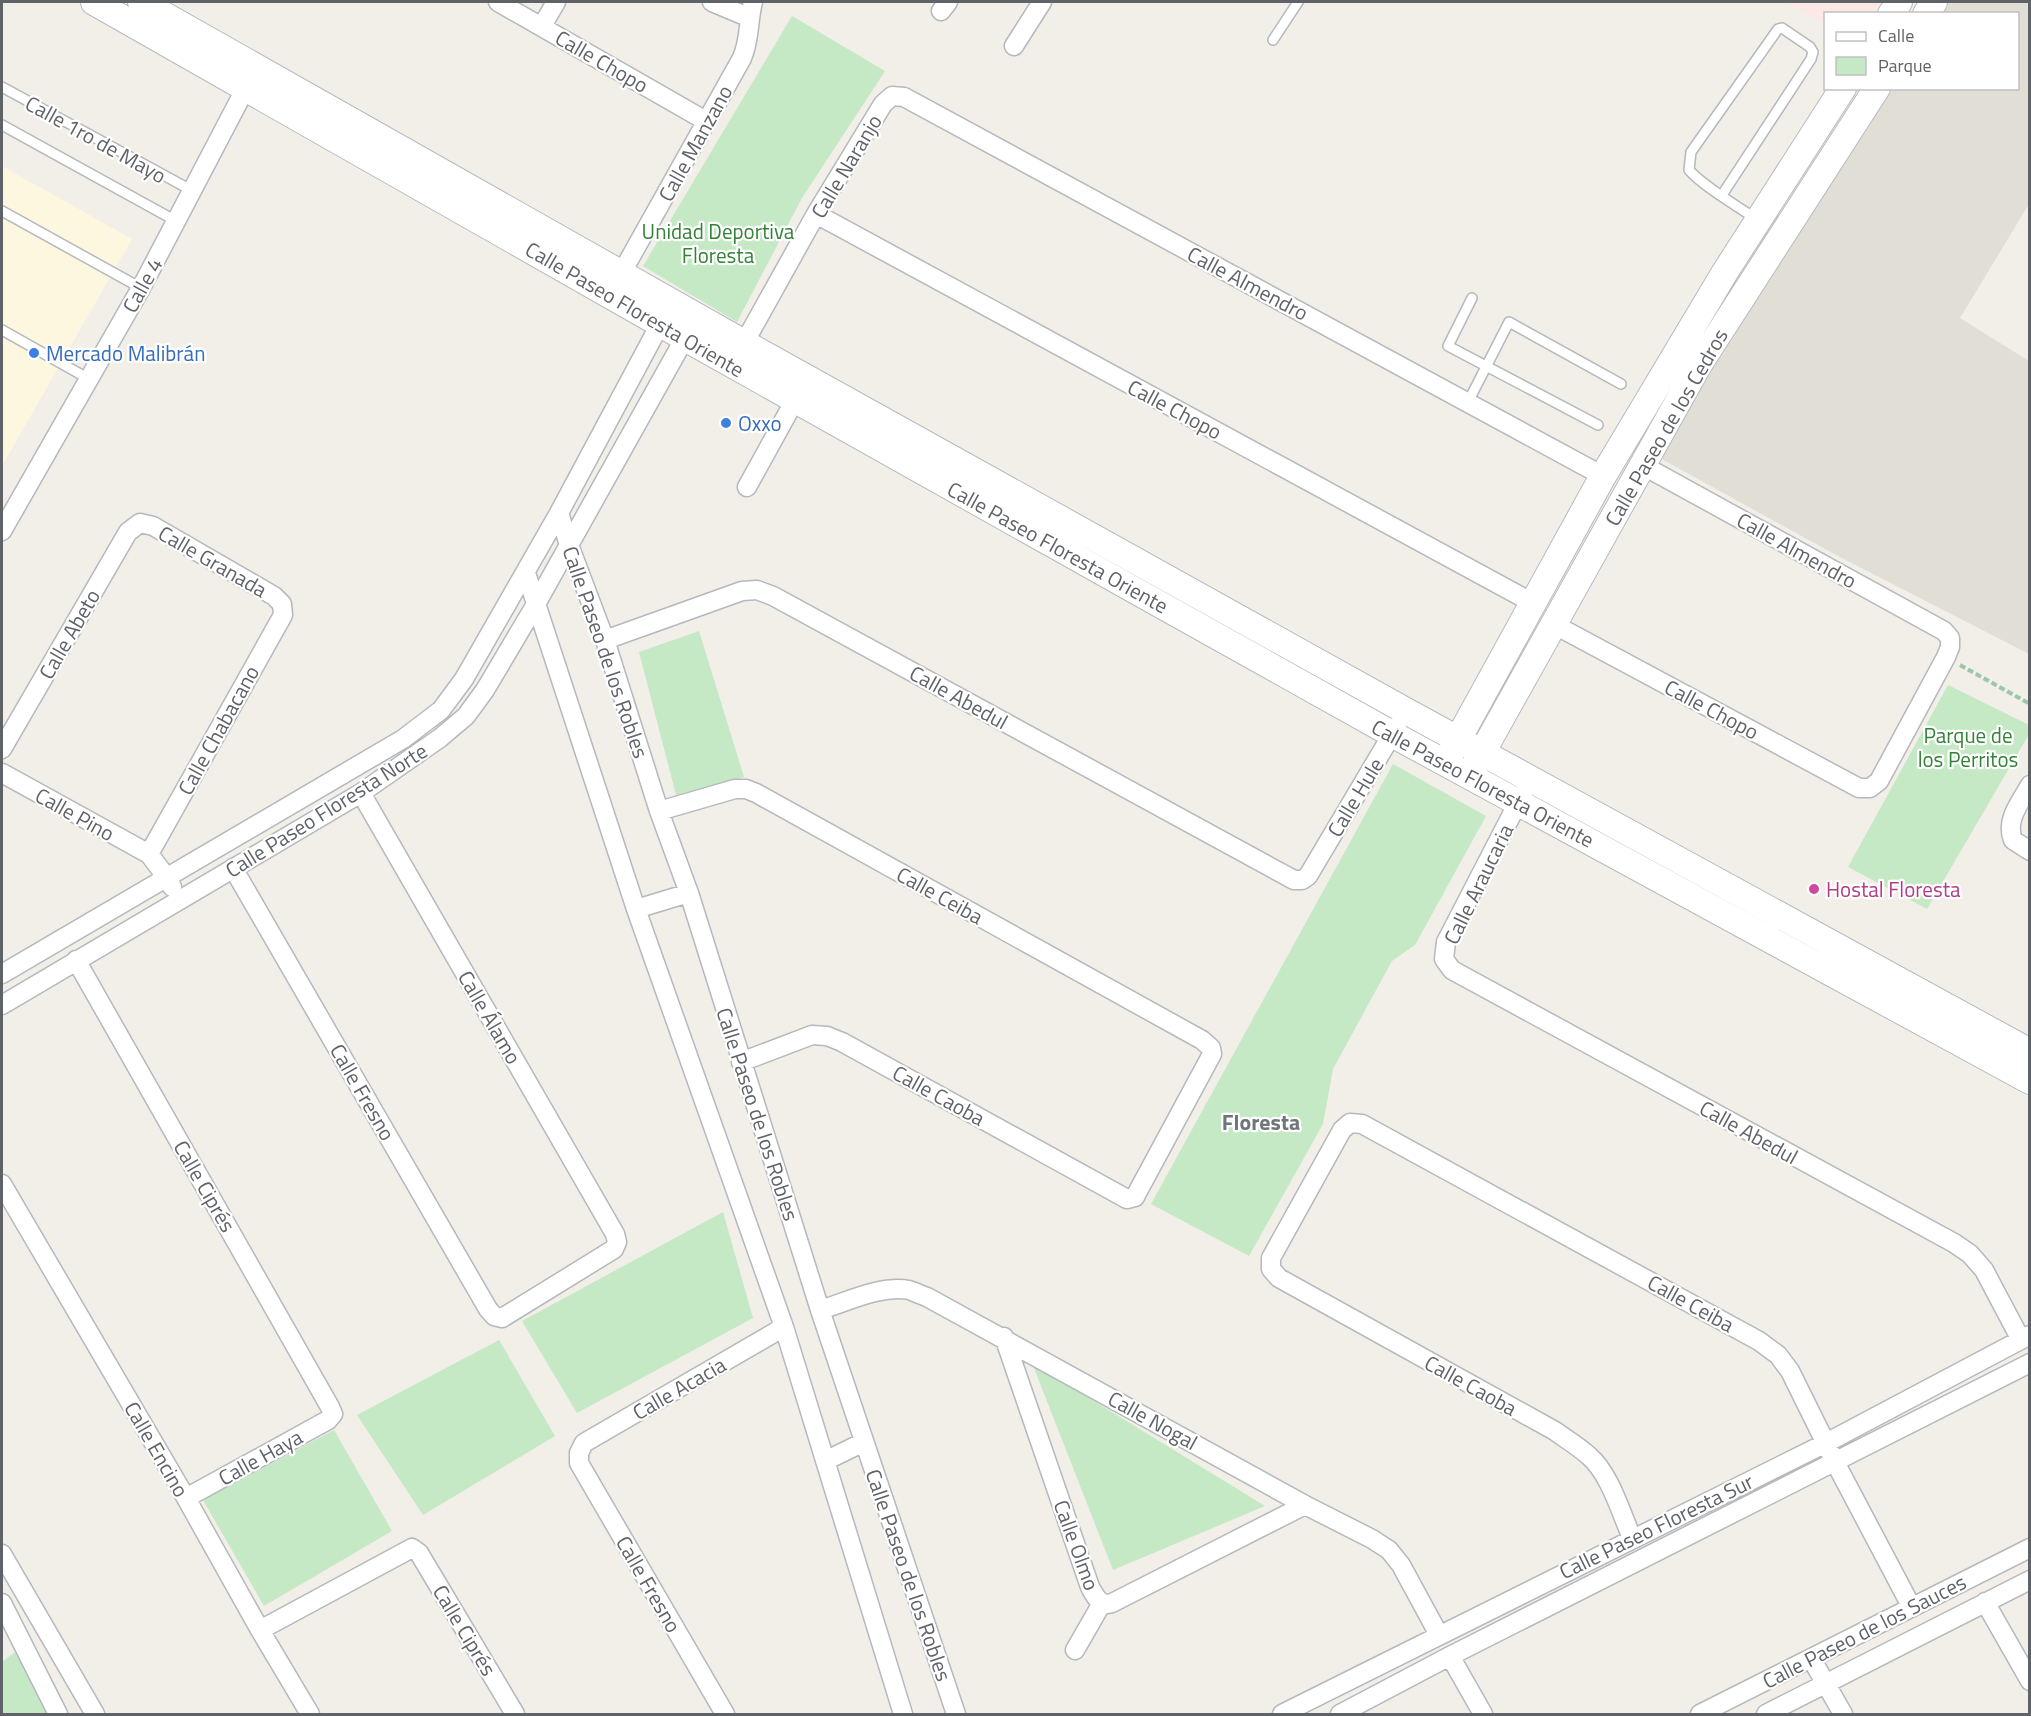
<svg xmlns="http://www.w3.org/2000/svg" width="2031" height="1716" viewBox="0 0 2031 1716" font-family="'Titillium Web',sans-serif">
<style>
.commercial{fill:#fef7e0}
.education{fill:#e1ded6}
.medical{fill:#fce8e6}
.green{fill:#c5e8c5}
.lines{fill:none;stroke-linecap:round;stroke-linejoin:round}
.service-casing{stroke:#b5b8bc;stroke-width:12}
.minor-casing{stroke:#b5b8bc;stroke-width:21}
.secondary-casing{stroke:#b6babf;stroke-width:28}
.path{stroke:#9cc7a9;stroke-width:4;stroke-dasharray:6 3;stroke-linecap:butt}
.service{stroke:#fff;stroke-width:9}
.minor{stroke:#fff;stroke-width:18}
.secondary{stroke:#fff;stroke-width:26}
.shop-dot{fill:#3f7fe0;stroke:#fff;stroke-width:2}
.hotel-dot{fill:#d1479c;stroke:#fff;stroke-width:2}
.labels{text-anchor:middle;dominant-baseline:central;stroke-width:4.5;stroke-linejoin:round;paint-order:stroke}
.street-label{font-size:21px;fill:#5f6368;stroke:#fff}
.park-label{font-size:21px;fill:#348238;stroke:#fff}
.shop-label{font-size:21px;fill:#366cbe;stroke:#fff;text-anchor:start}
.hotel-label{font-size:21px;fill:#b23c85;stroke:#fff;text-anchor:start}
.neighbourhood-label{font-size:22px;font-weight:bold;fill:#70757a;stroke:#fff}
</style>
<rect width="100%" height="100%" fill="#f1efe8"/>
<path class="commercial" d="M 2,166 L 132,239 L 2,466 Z"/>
<path class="education" d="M 1945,2 L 2029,2 L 2029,204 L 1960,318 L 2029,361 L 2029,654 L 1836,555 L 1656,456 L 1890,89 L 2018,88 L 2018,14 L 1938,13 Z"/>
<path class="medical" d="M 1783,2 L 1883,2 L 1875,13 L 1826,14 L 1825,23 Z"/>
<path class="green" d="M 792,16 L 885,71 L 802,198 L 737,322 L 643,266 Z
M 699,631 L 744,777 L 676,795 L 639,652 Z
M 1948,685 L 2029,725 L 2029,734 L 1927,909 L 1848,867 Z
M 1393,764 L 1486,816 L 1415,945 L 1392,961 L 1333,1069 L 1323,1124 L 1249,1256 L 1151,1204 Z
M 723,1212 L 753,1318 L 577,1413 L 522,1321 Z
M 499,1340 L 555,1436 L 423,1515 L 357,1415 Z
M 1032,1363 L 1265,1506 L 1113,1570 Z
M 334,1430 L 392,1531 L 264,1606 L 203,1500 Z
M 15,1652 L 51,1714 L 2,1714 L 2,1662 Z"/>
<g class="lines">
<g class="service-casing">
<path id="service" d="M 1273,40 L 1298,2
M 2,87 L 191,190
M 2,125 L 176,221
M 1722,195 L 1811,59 L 1813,52 L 1810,47 L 1782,28 L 1778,29 L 1691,152 L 1689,170 C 1704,187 1736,205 1756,219
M 2,211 L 141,288
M 1472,298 L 1448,346 L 1598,425
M 2,330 L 89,379
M 1468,402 L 1509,322 L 1621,384"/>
</g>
<g class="minor-casing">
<path id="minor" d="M 498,2 L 706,121
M 712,2 L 750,18
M 941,11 L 948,2
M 542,26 L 556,2
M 1014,46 L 1042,2
M 816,214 L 1533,603
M 616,283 L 742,58 C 750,40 748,21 753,2
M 738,354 L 816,214 L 883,104 L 892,96 L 904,97 L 1603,476
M 747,487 L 795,400
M 559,513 L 569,545 L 605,640 L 659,811 L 689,893 L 820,1310 L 956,1714
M 2,531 L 141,288 L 251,78
M 526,573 L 636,909 L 784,1327 L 903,1714
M 1555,625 L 1859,788 L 1870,788 L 1879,781 L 1946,657 L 1950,647 L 1950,638 L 1944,631 L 1642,465
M 605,640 L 742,591 L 757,590 L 773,596 L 1294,880 L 1302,880 L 1308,876 L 1397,726
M 2,749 L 128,532 L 140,523 L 153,526 L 274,596 L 282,604 L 283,615 L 149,854
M 2,773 L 149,854 L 167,878 L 172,887
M 2030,785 C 2020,803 2005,820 2013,840 L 2030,851
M 1523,793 L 1446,942 L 1444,959 L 1452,970 L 1954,1243 L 1970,1254 L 1984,1270 L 2021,1340
M 659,811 L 735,789 L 746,789 L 756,793 L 1202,1040 L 1211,1048 L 1212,1054 L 1137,1193 L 1135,1197 L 1127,1199 L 842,1042 L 827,1036 L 812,1035 L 741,1062
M 233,868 L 488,1309 L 494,1316 L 502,1318 L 614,1249 L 617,1242 L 615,1234 L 361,793
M 636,909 L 689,893
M 76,960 L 330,1407 L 333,1414 L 328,1420 L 186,1498
M 2,974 L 403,739 L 441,710 L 464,679 L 559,513 L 666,313
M 2,1005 L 361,793 L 440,738 L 466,716 L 485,690 L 536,604 L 691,327
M 2,1184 L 186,1498 L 260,1630 L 310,1714
M 820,1310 C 847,1302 880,1285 909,1290 C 915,1292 921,1295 927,1297 L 1305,1505 L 1372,1539 L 1389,1550 L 1401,1565 L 1439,1635
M 1004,1337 L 1090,1587 C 1095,1596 1100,1607 1112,1603 L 1305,1505
M 825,1461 L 864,1442
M 1632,1538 C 1621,1513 1610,1474 1589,1456 C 1579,1447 1566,1439 1555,1431 L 1279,1278 L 1271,1269 L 1271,1258 L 1342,1130 L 1350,1123 L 1362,1124 L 1759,1341 L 1778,1355 L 1790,1371 L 1835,1462 L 1911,1606
M 2,1554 L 95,1714
M 1985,1602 L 2030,1681
M 2,1603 L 58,1714
M 260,1630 L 412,1548 L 419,1553 L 515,1714
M 1075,1650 L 1102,1603
M 1450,1656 L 1483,1714
M 1811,1658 L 1843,1714
M 725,1714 L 579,1463 L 579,1453 L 584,1443 L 784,1327
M 1282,1714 L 1826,1443 L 2030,1335
M 1340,1714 L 1450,1656 L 2030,1363
M 1700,1714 L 2030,1548
M 1766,1714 L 2030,1580"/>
</g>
<g class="secondary-casing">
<path id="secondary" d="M 94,2 L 685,338 L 1145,596 L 1392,734 L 2030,1081
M 141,2 L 744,343 L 1406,711 L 2030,1052
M 1891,14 L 1899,2
M 1926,14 L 1934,2
M 1451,752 L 1603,476 L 1725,272 L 1843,88
M 1474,767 L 1698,366 L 1877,88"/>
</g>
<path class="path" d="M 1960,665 L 2030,704"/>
<use href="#service" class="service"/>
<use href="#minor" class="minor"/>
<use href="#secondary" class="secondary"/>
</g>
<g class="shop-dot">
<circle cx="34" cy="353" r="6"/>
<circle cx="726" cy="423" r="6"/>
</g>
<circle class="hotel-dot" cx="1814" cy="889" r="6"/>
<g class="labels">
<g class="street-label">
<text transform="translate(602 61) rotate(30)">Calle Chopo</text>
<text transform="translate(96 139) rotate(29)">Calle 1ro de Mayo</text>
<text transform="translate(695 143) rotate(-61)">Calle Manzano</text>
<text transform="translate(846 166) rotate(-59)">Calle Naranjo</text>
<text transform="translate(1248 283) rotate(28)">Calle Almendro</text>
<text transform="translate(142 285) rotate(-61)">Calle 4</text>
<text transform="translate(635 309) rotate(30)">Calle Paseo Floresta Oriente</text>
<text transform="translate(1175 409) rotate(28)">Calle Chopo</text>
<text transform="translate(1666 427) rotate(-60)">Calle Paseo de los Cedros</text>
<text transform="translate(1058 547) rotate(29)">Calle Paseo Floresta Oriente</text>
<text transform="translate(1797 550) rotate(29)">Calle Almendro</text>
<text transform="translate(213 561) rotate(30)">Calle Granada</text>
<text transform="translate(69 634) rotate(-60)">Calle Abeto</text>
<text transform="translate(606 652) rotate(71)">Calle Paseo de los Robles</text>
<text transform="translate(959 697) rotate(29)">Calle Abedul</text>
<text transform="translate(1712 709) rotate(28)">Calle Chopo</text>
<text transform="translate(218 730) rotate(-61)">Calle Chabacano</text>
<text transform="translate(1483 783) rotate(28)">Calle Paseo Floresta Oriente</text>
<text transform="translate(1355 797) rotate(-59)">Calle Hule</text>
<text transform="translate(326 810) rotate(-32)">Calle Paseo Floresta Norte</text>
<text transform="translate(75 814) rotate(29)">Calle Pino</text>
<text transform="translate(1478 884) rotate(-64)">Calle Araucaria</text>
<text transform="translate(940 895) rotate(29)">Calle Ceiba</text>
<text transform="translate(490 1017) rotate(60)">Calle Álamo</text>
<text transform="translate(363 1092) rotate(60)">Calle Fresno</text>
<text transform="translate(939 1095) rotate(29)">Calle Caoba</text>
<text transform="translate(758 1114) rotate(72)">Calle Paseo de los Robles</text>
<text transform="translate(1749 1132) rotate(29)">Calle Abedul</text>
<text transform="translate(205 1186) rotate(60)">Calle Ciprés</text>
<text transform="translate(1691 1303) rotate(29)">Calle Ceiba</text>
<text transform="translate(1471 1385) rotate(29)">Calle Caoba</text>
<text transform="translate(679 1388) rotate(-30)">Calle Acacia</text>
<text transform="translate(1153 1420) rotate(29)">Calle Nogal</text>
<text transform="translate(157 1449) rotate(60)">Calle Encino</text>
<text transform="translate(260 1457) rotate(-29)">Calle Haya</text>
<text transform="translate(1656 1526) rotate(-26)">Calle Paseo Floresta Sur</text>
<text transform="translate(1077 1545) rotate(70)">Calle Olmo</text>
<text transform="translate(909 1575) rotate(71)">Calle Paseo de los Robles</text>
<text transform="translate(649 1584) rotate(60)">Calle Fresno</text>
<text transform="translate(465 1630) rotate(59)">Calle Ciprés</text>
<text transform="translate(1864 1631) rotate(-27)">Calle Paseo de los Sauces</text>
</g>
<g class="park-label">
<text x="718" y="231">Unidad Deportiva<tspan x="718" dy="24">Floresta</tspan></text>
<text x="1968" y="735">Parque de<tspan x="1968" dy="24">los Perritos</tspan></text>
</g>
<g class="shop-label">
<text x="46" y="353">Mercado Malibrán</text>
<text x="738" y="423">Oxxo</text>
</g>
<g class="hotel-label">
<text x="1826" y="889">Hostal Floresta</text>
</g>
<g class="neighbourhood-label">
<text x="1261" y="1122">Floresta</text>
</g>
</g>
<rect width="2031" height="1716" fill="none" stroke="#5f6368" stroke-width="6"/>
<rect x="1824" y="12" width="195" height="78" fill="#ffffff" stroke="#bfc1c3" stroke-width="1.5"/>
<rect x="1836" y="32" width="30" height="9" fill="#ffffff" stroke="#bfc1c3" stroke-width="1.5"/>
<text x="1878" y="42" font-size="18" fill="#5f6368">Calle</text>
<rect x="1836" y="57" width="30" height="18" fill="#c5e8c5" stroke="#bfc1c3" stroke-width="1.5"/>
<text x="1878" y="72" font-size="18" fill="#5f6368">Parque</text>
</svg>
